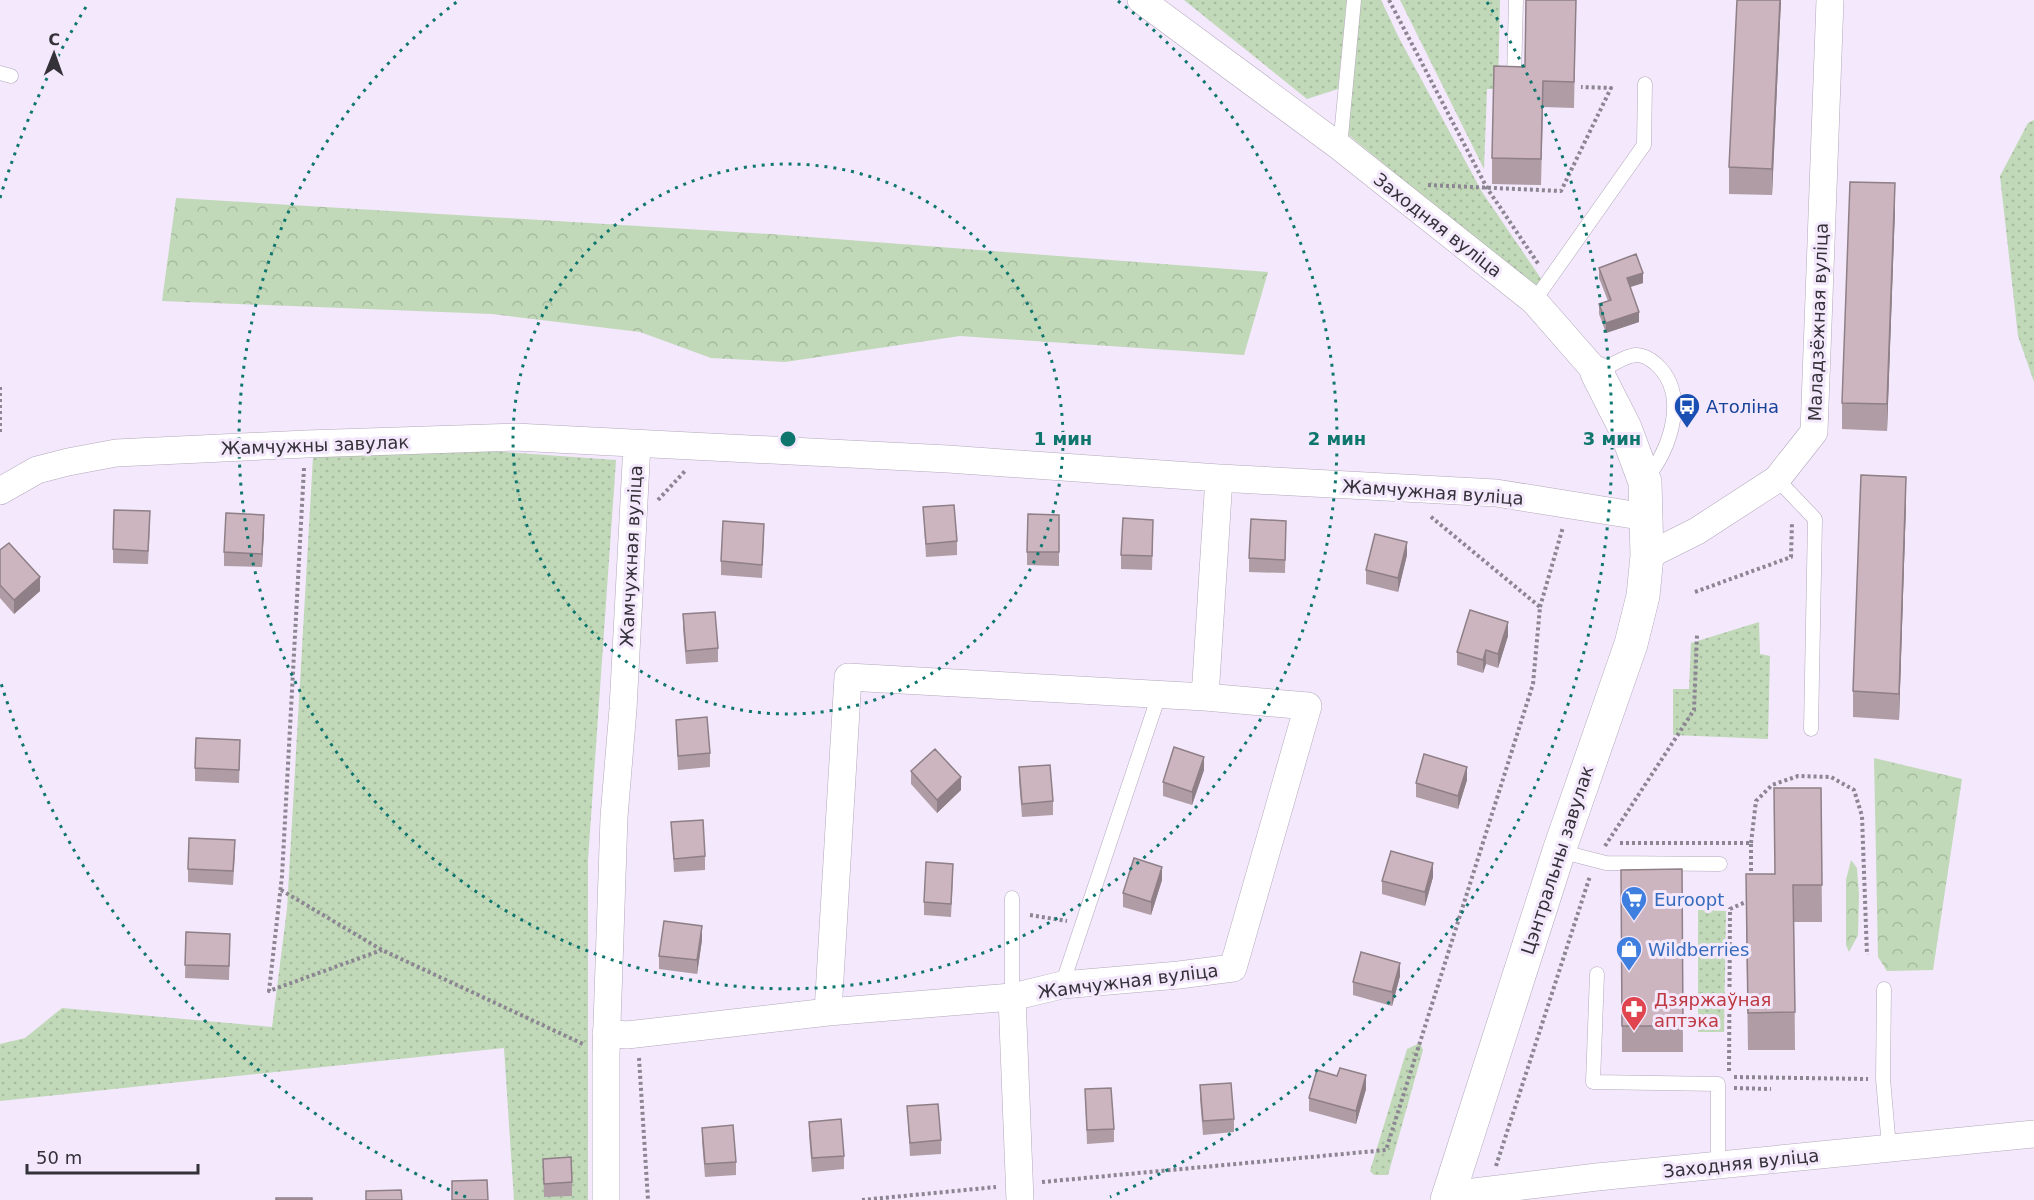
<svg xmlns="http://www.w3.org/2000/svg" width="2034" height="1200" viewBox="0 0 2034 1200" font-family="'DejaVu Sans',sans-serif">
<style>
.green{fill:url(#green-dots)}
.forest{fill:url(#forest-crowns)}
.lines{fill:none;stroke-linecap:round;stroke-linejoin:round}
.service-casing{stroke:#b3a8bb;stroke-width:15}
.minor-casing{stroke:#b3a8bb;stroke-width:28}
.tertiary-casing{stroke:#b3a8bb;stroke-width:34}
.path{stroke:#8c8592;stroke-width:4;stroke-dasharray:3 3;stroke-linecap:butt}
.service{stroke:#fff;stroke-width:14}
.minor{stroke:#fff;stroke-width:27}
.tertiary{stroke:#fff;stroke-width:33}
.wall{fill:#af9ca4}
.shaded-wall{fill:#8f7f86}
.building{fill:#ccb5bf;stroke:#8f7f86;stroke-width:1.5}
.ring{fill:none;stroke:#0f766e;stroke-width:3;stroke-dasharray:3 6}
.labels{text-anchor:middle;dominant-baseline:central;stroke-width:6;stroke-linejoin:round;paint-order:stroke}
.street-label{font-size:18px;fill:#353139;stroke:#f3e8fc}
.transit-label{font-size:18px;fill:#164399;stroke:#f3e8fc;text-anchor:start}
.shop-label{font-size:18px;fill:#366cbe;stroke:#f3e8fc;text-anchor:start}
.health-label{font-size:18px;fill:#be3a42;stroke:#f3e8fc;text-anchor:start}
.centre{fill:#0f766e;stroke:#f3e8fc;stroke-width:3}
.ring-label{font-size:18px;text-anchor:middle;font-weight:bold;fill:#0f766e;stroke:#f3e8fc;stroke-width:6;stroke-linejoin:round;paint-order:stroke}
</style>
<defs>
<pattern id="green-dots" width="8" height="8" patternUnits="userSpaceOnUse" patternTransform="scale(1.5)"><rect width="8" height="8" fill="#c1d9b8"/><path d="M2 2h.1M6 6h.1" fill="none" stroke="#a6bb9f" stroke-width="1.8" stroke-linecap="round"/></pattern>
<pattern id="forest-crowns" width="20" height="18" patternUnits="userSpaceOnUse" patternTransform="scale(1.5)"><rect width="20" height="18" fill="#c1d9b8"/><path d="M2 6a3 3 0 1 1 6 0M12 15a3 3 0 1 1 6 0" fill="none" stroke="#a6bb9f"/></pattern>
</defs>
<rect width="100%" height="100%" fill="#f3e8fc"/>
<path class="green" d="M 1184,0 L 1347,0 L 1338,89 L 1307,99 Z
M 1359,0 L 1381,0 L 1399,38 L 1482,192 L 1542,280 L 1534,287 L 1346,133 Z
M 1400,0 L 1500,0 L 1498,89 L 1487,89 L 1484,169 Z
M 2034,120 L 2034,382 L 2018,336 L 2000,176 L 2028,123 Z
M 478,450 L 616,460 L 588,860 L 588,1200 L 514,1200 L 504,1048 L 0,1101 L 0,1044 L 25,1038 L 62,1008 L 272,1027 L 287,909 L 313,457 Z
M 1759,622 L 1760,654 L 1770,656 L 1768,739 L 1673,735 L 1673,689 L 1689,689 L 1691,643 Z
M 1698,910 L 1726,911 L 1724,1032 L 1698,1032 Z
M 1420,1043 L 1423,1050 L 1388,1175 L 1374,1175 L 1370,1171 L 1407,1049 Z"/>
<path class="forest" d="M 176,198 L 770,234 L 1268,272 L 1244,355 L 960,336 L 785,362 L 711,358 L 640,332 L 492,314 L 162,301 Z
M 1874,758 L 1962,779 L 1933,970 L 1887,971 L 1878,957 Z
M 1851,860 L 1857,868 L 1859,895 L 1858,935 L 1849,952 L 1846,945 L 1846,880 Z"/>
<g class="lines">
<g class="service-casing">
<path id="service" d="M 0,73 L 11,76
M 1514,79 L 1516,0
M 1340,147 L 1354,0
M 1534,301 L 1644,145 L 1645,84
M 1597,373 C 1607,368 1619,359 1631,356 C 1640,353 1649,358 1656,364 C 1690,395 1670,449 1646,479
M 1777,479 L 1815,519 L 1811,729
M 1559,851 L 1606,863 L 1720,864
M 1597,974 L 1593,1082 L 1718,1084 L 1718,1165
M 1062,985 L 1159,695
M 1884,989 L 1883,1079 L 1889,1147
M 1012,997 L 1012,898"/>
</g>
<g class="minor-casing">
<path id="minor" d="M 1141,0 L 1340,147 L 1534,301 L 1597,373
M 0,491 L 37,470 L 68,462 L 116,453 L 306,444 L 515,437 L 948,459 L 1219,478 L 1496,493 L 1646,517
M 1647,556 L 1697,531 L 1777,479 L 1814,432 L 1830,0
M 1012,997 L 1020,1200
M 828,1012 L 848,677 L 1205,697
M 606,1033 L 627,1035 L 828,1012 L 1012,997 L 1062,985 L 1179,975 L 1233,968 L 1308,706 L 1205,697 L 1219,478
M 1449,1195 L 1597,1177 L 2034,1134
M 606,1200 L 606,1054 L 614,817 L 623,709 L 637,444"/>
</g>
<g class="tertiary-casing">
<path id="tertiary" d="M 1447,1200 L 1559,851 L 1631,644 L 1643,596 L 1647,556 L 1645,482 L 1625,428 L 1597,373"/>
</g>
<path class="path" d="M 1389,0 L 1487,188 L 1539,265
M 1428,185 L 1561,191 L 1611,88 L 1581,87
M 0,387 L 0,432
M 304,468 L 282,876 L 269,991 L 382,950
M 658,500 L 686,470
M 1695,592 L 1791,557 L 1792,522
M 1540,607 L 1563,527
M 1620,843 L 1751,843 L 1751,878
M 1751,843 L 1756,801 L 1772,785 L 1798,776 L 1831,777 L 1854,790 L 1862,816 L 1867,955
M 1605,846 L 1694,710 L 1697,635
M 281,890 L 382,950 L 583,1044
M 1030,915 L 1067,921
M 639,1058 L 648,1200
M 1729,1071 L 1730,909 L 1750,900
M 1734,1077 L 1868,1079
M 1734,1088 L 1771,1089
M 1496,1166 L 1590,876
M 1042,1182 L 1386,1150 L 1533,684 L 1540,607 L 1430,516
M 862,1200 L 996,1187"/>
<use href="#service" class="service"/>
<use href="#minor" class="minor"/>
<use href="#tertiary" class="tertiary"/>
</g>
<path class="wall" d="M 1526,0 L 1576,0 L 1574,108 L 1543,107 L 1541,185 L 1492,184 L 1492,158 L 1525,67 Z
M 1781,0 L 1772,195 L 1729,194 L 1729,167 Z
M 1895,209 L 1887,431 L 1842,429 L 1842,403 Z
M 1599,268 L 1643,283 L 1630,287 L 1639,322 L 1606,333 L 1599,314 L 1599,304 L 1608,301 L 1599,278 Z
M 1906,503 L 1899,720 L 1853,717 L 1853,691 Z
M 923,507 L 957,541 L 957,555 L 926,557 Z
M 1059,515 L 1059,566 L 1027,565 L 1027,552 Z
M 150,525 L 148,564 L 113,563 L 113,549 Z
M 264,528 L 262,567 L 224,566 L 224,552 Z
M 1153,534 L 1152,570 L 1121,569 L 1121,555 Z
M 1286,534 L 1285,573 L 1249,572 L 1249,558 Z
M 764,537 L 762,578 L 721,575 L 721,561 Z
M 0,550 L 40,591 L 14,614 L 0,598 Z
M 1407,555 L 1398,592 L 1366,584 L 1366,570 Z
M 683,614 L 718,648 L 718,662 L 686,664 L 683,628 Z
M 1508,636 L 1498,668 L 1486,664 L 1483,673 L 1457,665 L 1457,652 Z
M 676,720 L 710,753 L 710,767 L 678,770 Z
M 240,753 L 239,783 L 195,781 L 195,768 Z
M 1019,767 L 1053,801 L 1053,815 L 1022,817 L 1019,781 Z
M 1204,770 L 1192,805 L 1163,796 L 1163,782 Z
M 911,771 L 961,790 L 937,813 L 911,784 Z
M 1467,780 L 1458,809 L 1416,797 L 1416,783 Z
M 1821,788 L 1822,922 L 1794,922 L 1795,1050 L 1748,1050 L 1746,912 L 1775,874 Z
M 671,822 L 705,856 L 705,870 L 674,872 Z
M 235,854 L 233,885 L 188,882 L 188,869 Z
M 1682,869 L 1683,1052 L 1622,1052 L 1621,870 Z
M 953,877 L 951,917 L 924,915 L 924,902 Z
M 1433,877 L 1425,906 L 1382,894 L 1382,881 Z
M 1162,880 L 1151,915 L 1123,907 L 1123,893 Z
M 186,932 L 230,934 L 229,980 L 185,978 Z
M 702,940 L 697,974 L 659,969 L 659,956 Z
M 1400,976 L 1392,1006 L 1353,995 L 1353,982 Z
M 1200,1085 L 1234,1119 L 1234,1132 L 1203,1135 L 1200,1099 Z
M 1085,1089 L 1114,1129 L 1114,1142 L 1087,1144 Z
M 1366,1089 L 1356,1124 L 1309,1111 L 1309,1098 Z
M 907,1106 L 941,1140 L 941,1154 L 910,1156 Z
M 809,1122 L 844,1156 L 844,1169 L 812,1172 L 809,1135 Z
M 702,1128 L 736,1162 L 736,1175 L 705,1177 L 702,1141 Z
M 543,1159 L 572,1182 L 572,1196 L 544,1197 Z"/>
<path class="shaded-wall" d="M 1780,0 L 1781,0 L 1772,195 L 1772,169 Z
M 1895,183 L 1895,209 L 1887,431 L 1887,404 Z
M 1643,273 L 1643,283 L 1627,288 L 1627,278 Z
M 1639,312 L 1639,322 L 1606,333 L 1606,323 Z
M 1906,477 L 1906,503 L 1899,720 L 1899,694 Z
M 264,515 L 264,528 L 262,567 L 262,554 Z
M 1407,542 L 1407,555 L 1398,592 L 1398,578 Z
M 40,577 L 40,591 L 14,614 L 14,600 Z
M 1508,622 L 1508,636 L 1498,668 L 1498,654 Z
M 1486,650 L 1486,664 L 1483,673 L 1483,660 Z
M 1204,757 L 1204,770 L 1192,805 L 1192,792 Z
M 1467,767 L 1467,780 L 1458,809 L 1458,796 Z
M 961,777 L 961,790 L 937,813 L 937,800 Z
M 1433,863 L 1433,877 L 1425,906 L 1425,892 Z
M 1162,867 L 1162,880 L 1151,915 L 1151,902 Z
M 702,926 L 702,940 L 697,974 L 697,960 Z
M 1400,963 L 1400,976 L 1392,1006 L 1392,992 Z
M 1366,1075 L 1366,1089 L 1356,1124 L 1356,1111 Z"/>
<path class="building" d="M 1526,0 L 1576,0 L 1574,82 L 1543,81 L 1541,159 L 1492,158 L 1494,66 L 1525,67 Z
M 1737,0 L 1780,0 L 1772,169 L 1729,167 Z
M 1850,182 L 1895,183 L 1887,404 L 1842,403 Z
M 1636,254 L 1643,273 L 1627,278 L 1639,312 L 1606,323 L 1599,304 L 1611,300 L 1599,268 Z
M 1861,475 L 1906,477 L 1899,694 L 1853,691 Z
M 954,505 L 957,541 L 926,544 L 923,507 Z
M 114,510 L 150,511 L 148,551 L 113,549 Z
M 226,513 L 264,515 L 262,554 L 224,552 Z
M 1028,514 L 1059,515 L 1059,552 L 1027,552 Z
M 1123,518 L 1153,520 L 1152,556 L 1121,555 Z
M 1251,519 L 1286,521 L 1285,560 L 1249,558 Z
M 723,521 L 764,524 L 762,565 L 721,561 Z
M 1375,534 L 1407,542 L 1398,578 L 1366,570 Z
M 9,543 L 40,577 L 14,600 L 0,585 L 0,550 Z
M 1470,610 L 1508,622 L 1498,654 L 1486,650 L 1483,660 L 1457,652 Z
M 715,612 L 718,648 L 686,651 L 683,614 Z
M 707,717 L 710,753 L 678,756 L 676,720 Z
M 196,738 L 240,740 L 239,770 L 195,768 Z
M 1174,747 L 1204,757 L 1192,792 L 1163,782 Z
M 935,749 L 961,777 L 937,800 L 911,771 Z
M 1424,754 L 1467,767 L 1458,796 L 1416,783 Z
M 1050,765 L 1053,801 L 1022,804 L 1019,767 Z
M 1774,788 L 1821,788 L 1822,885 L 1793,885 L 1795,1012 L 1748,1013 L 1746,874 L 1775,874 Z
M 703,820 L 705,856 L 674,859 L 671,822 Z
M 189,838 L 235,840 L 233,871 L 188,869 Z
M 1391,851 L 1433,863 L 1425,892 L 1382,881 Z
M 1134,858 L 1162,867 L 1151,902 L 1123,893 Z
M 926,862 L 953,864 L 951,904 L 924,902 Z
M 1682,869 L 1683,1026 L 1622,1026 L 1621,870 Z
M 664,921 L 702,926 L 697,960 L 659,956 Z
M 186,932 L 230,934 L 229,966 L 185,965 Z
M 1361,952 L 1400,963 L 1392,992 L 1353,982 Z
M 1340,1068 L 1366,1075 L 1356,1111 L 1309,1098 L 1317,1070 L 1337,1076 Z
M 1231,1083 L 1234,1119 L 1203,1121 L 1200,1085 Z
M 1111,1088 L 1114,1129 L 1087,1130 L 1085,1089 Z
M 938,1104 L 941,1140 L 910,1143 L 907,1106 Z
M 841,1119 L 844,1156 L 812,1158 L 809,1122 Z
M 733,1125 L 736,1162 L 705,1164 L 702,1128 Z
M 571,1157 L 572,1182 L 544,1184 L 543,1159 Z
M 487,1180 L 488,1200 L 452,1200 L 452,1181 Z
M 401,1190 L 402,1200 L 366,1200 L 366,1191 Z
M 276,1198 L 312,1198 L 312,1200 L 276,1200 Z"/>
<g class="ring">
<circle cx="788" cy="439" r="275"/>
<path d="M1118 1A549 549 0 1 1 458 1"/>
<path d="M466 1197A824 824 0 0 1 0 680M0 198A824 824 0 0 1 89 2M1487 2A824 824 0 0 1 1110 1197"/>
</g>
<defs>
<g id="bus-pin" transform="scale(1.35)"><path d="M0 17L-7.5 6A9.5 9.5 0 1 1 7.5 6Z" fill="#1a4fb4" stroke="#f3e8fc"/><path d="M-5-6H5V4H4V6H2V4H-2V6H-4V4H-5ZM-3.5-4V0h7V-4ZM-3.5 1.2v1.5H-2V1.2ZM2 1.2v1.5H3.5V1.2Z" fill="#fff"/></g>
<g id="supermarket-pin" transform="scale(1.35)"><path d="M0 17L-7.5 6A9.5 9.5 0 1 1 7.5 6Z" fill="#3f7fe0" stroke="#f3e8fc"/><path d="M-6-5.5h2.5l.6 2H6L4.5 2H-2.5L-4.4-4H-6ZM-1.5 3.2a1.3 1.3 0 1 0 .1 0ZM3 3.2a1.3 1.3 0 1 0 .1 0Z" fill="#fff"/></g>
<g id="shop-pin" transform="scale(1.35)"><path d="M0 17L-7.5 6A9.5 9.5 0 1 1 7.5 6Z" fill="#3f7fe0" stroke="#f3e8fc"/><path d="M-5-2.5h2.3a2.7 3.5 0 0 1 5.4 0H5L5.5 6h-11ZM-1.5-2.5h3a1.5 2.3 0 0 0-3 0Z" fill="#fff"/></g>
<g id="pharmacy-pin" transform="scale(1.35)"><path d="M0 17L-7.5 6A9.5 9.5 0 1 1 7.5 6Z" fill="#e0444e" stroke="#f3e8fc"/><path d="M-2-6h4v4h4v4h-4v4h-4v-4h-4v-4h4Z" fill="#fff"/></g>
</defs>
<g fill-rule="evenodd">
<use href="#bus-pin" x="1687" y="406"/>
<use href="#supermarket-pin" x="1634" y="899"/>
<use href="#shop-pin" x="1629" y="949"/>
<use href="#pharmacy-pin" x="1634" y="1009"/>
</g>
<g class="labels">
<g class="street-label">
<text transform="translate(1438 225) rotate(38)">Заходняя вуліца</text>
<text transform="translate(1818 322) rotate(-88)">Маладзёжная вуліца</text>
<text transform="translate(315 445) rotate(-2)">Жамчужны завулак</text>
<text transform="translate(1433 492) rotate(4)">Жамчужная вуліца</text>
<text transform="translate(631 556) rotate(-87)">Жамчужная вуліца</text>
<text transform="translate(1557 860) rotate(-72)">Цэнтральны завулак</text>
<text transform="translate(1128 981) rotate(-7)">Жамчужная вуліца</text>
<text transform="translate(1741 1163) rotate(-6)">Заходняя вуліца</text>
</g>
<g class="transit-label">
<text x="1706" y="406">Атоліна</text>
</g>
<g class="shop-label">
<text x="1654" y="899">Euroopt</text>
<text x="1648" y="949">Wildberries</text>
</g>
<g class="health-label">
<text x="1654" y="999">Дзяржаўная<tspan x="1654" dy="21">аптэка</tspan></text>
</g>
</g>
<circle cx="788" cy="439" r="9" class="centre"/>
<g class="ring-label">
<text x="1063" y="445">1 мин</text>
<text x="1337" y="445">2 мин</text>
<text x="1612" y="445">3 мин</text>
</g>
<g transform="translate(54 54) rotate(1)" stroke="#f3e8fc" stroke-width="4.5" paint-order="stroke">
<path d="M0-4.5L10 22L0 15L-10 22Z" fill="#353139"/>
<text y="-9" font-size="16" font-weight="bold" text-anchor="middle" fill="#353139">С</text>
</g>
<path d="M27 1164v9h171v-9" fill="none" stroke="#353139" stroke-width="3"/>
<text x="36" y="1164" font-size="18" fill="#353139" stroke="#f3e8fc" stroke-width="4.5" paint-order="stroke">50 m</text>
</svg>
